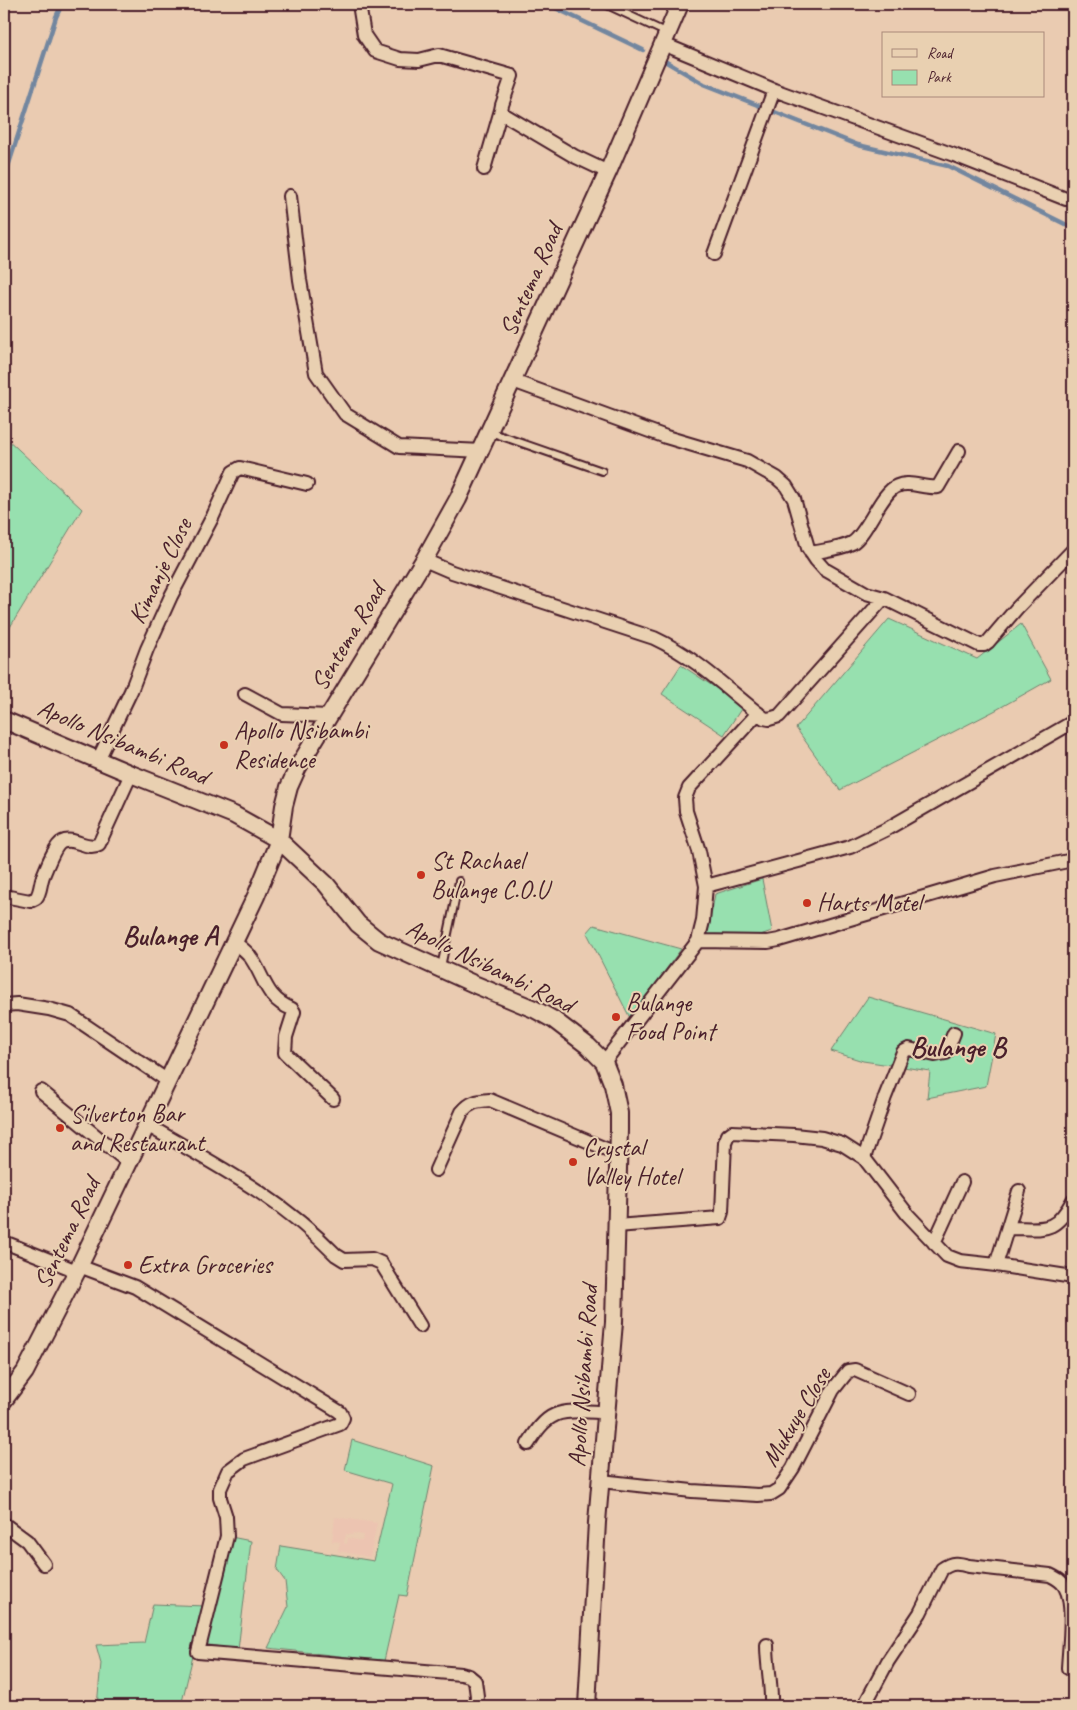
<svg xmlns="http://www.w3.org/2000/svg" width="1077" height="1710" viewBox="0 0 1077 1710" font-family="Caveat,sans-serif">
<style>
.built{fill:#ecc4b1;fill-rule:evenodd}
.green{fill:#97e0af;stroke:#70806d}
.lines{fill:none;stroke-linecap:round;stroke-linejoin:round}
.stream{stroke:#72869f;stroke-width:4.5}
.lane-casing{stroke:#4a1f2b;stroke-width:10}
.street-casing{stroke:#4a1f2b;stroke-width:16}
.secondary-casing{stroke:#4a1f2b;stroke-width:20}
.lane{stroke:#e9d0b1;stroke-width:6}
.street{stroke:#e9d0b1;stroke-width:12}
.secondary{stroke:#e9d0b1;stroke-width:16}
.poi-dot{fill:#c8321e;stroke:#e9d0b1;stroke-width:2}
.labels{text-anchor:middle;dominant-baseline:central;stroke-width:4;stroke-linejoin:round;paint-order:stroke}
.street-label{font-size:25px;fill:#4a1f2b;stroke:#e9d0b1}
.poi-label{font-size:25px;fill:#4a1f2b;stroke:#e9d0b1;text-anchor:start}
.quarter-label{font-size:28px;font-weight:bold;fill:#4a1f2b;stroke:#e9d0b1}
</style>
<rect width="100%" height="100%" fill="#eacbb1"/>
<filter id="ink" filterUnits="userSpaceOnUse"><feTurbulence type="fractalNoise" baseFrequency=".02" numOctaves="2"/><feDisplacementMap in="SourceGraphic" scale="10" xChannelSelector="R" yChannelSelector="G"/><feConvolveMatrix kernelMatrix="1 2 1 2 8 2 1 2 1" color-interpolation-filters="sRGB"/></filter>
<g filter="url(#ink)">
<path class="built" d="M 335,1517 L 377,1523 L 370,1557 L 338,1551 L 340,1542 L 332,1541 ZM 353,1533 L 363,1535 L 362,1541 L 348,1538 L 347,1544 L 344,1543 L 346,1534 L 352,1535 Z"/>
<path class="green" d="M 4,436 L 82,509 L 4,637 Z
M 889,619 L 977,659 L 1021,624 L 1051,679 L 996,710 L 840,790 L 796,728 Z
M 681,665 L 743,706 L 724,735 L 662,694 Z
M 762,879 L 772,931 L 757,936 L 707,938 L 715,894 Z
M 594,925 L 681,949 L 630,1018 L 587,933 Z
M 868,997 L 996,1034 L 986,1086 L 927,1098 L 930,1071 L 863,1061 L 831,1051 Z
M 352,1440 L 434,1466 L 407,1596 L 399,1595 L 384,1661 L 268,1648 L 288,1607 L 285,1581 L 277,1570 L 281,1546 L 374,1561 L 392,1484 L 345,1470 Z
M 231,1537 L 251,1541 L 238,1650 L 204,1644 Z
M 153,1604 L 205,1606 L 181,1706 L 97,1706 L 101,1663 L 96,1645 L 144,1643 Z"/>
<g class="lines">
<path class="stream" d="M 547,4 L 643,50
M 663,60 L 704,84 L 760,106
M 772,111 L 858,145 L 948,166 L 1073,228
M 4,179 L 56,17 L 62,4"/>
<g class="lane-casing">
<path id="lane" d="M 605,4 L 667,33
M 490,432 L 602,471
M 441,967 L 459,881"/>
</g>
<g class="street-casing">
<path id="street" d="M 359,4 L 364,35 L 375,51 L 400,59 L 419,60 L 439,55 L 512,76 L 502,105 L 501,110 L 503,114 L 574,156 L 608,172
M 663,44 L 774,90 L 954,155 L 1066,199
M 484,169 L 501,110
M 290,196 L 300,280 L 316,373 L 345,414 L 399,447 L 482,451
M 714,254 L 774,90
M 513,381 L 666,437 L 747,461 L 777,478 L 786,486 L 794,499 L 808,548 L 816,560 L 824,569 L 866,593 L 884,598 L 979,645 L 984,645 L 988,642 L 1017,608 L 1073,550
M 811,553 C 825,550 840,549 852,543 C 867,534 881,492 897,486 C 909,480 925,489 938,487 L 959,451
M 424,560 L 452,572 L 654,638 C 697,658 727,689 764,718 L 769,719 L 779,716 L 884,598
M 245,694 L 282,714 L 329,716
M 98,760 L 131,691 L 147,649 L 171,596 L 213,516 L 233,472 L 240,468 L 307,484
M 706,886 L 850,847 L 885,830 L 1073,722
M 4,896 L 30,901 L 36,898 C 41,892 40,884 43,876 C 46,869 55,845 62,842 C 74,836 87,851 99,844 L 131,774
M 698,941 L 768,942 L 779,940 L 995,876 L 1073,860
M 234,942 C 239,946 245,950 249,955 C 265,976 264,998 292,1009 L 294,1012 L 286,1037 L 285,1053 L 333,1099
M 4,1005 L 17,1004 L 49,1009 L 70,1015 L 168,1081
M 604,1062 L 698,941 L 703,921 L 706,886 L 699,851 L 686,811 L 685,798 L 689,788 L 758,713
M 41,1091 L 129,1163
M 147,1125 C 214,1164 281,1198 336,1255 L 344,1260 L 372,1259 L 381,1263 L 420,1326
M 864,1158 L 885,1097 L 903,1052 L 909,1049 L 935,1055 L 946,1053 L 954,1033
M 436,1170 L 462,1112 C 470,1102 477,1101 490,1100 L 618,1154
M 616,1226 L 720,1218 L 722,1212 L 725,1142 L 728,1135 L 732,1132 L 794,1135 L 822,1138 L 842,1144 L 864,1158 L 908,1215 L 947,1256 L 960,1261 L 996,1265 L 1019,1191
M 1008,1228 C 1044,1228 1054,1235 1073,1200
M 4,1242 L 77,1271
M 934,1243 L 962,1182
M 996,1265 L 1073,1277
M 79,1266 L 135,1287 L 340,1412 L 343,1418 L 340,1424 L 244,1459 L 228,1471 L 220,1489 L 220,1498 L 226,1517 L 227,1536 L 198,1652 L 461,1674 L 469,1676 L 475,1681 L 477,1696 L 476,1706
M 528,1444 C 535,1433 543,1420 555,1415 C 566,1409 592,1412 606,1412
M 601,1481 L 692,1491 L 758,1495 L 771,1494 L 779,1489 L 793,1468 L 833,1390 L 848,1371 L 855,1370 L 909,1394
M 4,1524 L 27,1541 L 44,1564
M 767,1645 C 767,1666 772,1686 771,1706
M 864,1706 L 888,1661 L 920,1613 L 942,1569 C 952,1562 958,1563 969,1566 L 1050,1575 C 1056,1578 1062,1581 1065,1587 C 1075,1603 1069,1648 1068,1668"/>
</g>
<g class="secondary-casing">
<path id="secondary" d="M 4,720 L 131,774 L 234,815 L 279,840 L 326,884 L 358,924 L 379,941 L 476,985 L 534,1009 L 554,1020 L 588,1046 L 604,1062 L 613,1085 L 619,1113 L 619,1130 L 614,1322 L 597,1522 L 587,1706
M 4,1400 L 25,1372 L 77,1271 L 256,896 L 279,840 L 284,806 L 289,787 L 298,767 L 424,560 L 458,499 L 608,172 L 680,4"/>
</g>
<use href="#lane" class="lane"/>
<use href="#street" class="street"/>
<use href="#secondary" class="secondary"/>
</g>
</g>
<g class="poi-dot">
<circle cx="224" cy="745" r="5"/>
<circle cx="421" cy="875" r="5"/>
<circle cx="807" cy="903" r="5"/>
<circle cx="616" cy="1017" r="5"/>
<circle cx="60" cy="1128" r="5"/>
<circle cx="573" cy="1162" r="5"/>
<circle cx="128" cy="1265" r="5"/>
</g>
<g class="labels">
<g class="street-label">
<text transform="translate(531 280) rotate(-66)">Sentema Road</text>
<text transform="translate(160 571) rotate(-64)">Kimanje Close</text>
<text transform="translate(348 637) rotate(-59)">Sentema Road</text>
<text transform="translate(123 742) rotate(23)">Apollo Nsibambi Road</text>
<text transform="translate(490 966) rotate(26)">Apollo Nsibambi Road</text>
<text transform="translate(67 1233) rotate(-64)">Sentema Road</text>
<text transform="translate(583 1376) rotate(-86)">Apollo Nsibambi Road</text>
<text transform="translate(796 1417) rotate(-59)">Mukuye Close</text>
</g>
<g class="poi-label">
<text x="234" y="731">Apollo Nsibambi<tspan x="234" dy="29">Residence</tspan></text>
<text x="431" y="861">St Rachael<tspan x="431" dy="29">Bulange C.O.U</tspan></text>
<text x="817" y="903">Harts Motel</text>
<text x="626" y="1003">Bulange<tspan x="626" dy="29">Food Point</tspan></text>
<text x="70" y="1114">Silverton Bar<tspan x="70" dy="29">and Restaurant</tspan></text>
<text x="583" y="1148">Crystal<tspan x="583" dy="29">Valley Hotel</tspan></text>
<text x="138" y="1265">Extra Groceries</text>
</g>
<g class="quarter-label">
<text x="170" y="935">Bulange A</text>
<text x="958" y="1046">Bulange B</text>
</g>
</g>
<rect width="1077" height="1710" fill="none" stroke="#e9d0b1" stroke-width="20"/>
<rect x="10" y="10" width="1057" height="1690" fill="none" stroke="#4a1f2b" stroke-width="2" filter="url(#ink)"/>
<rect x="882" y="32" width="162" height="65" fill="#e9d0b1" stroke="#a9897b"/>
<rect x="892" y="49" width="25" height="8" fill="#e9d0b1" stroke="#a9897b"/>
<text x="927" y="58" font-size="15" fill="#4a1f2b">Road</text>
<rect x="892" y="70" width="25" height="15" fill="#97e0af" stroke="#a9897b"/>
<text x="927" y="82" font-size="15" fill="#4a1f2b">Park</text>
</svg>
